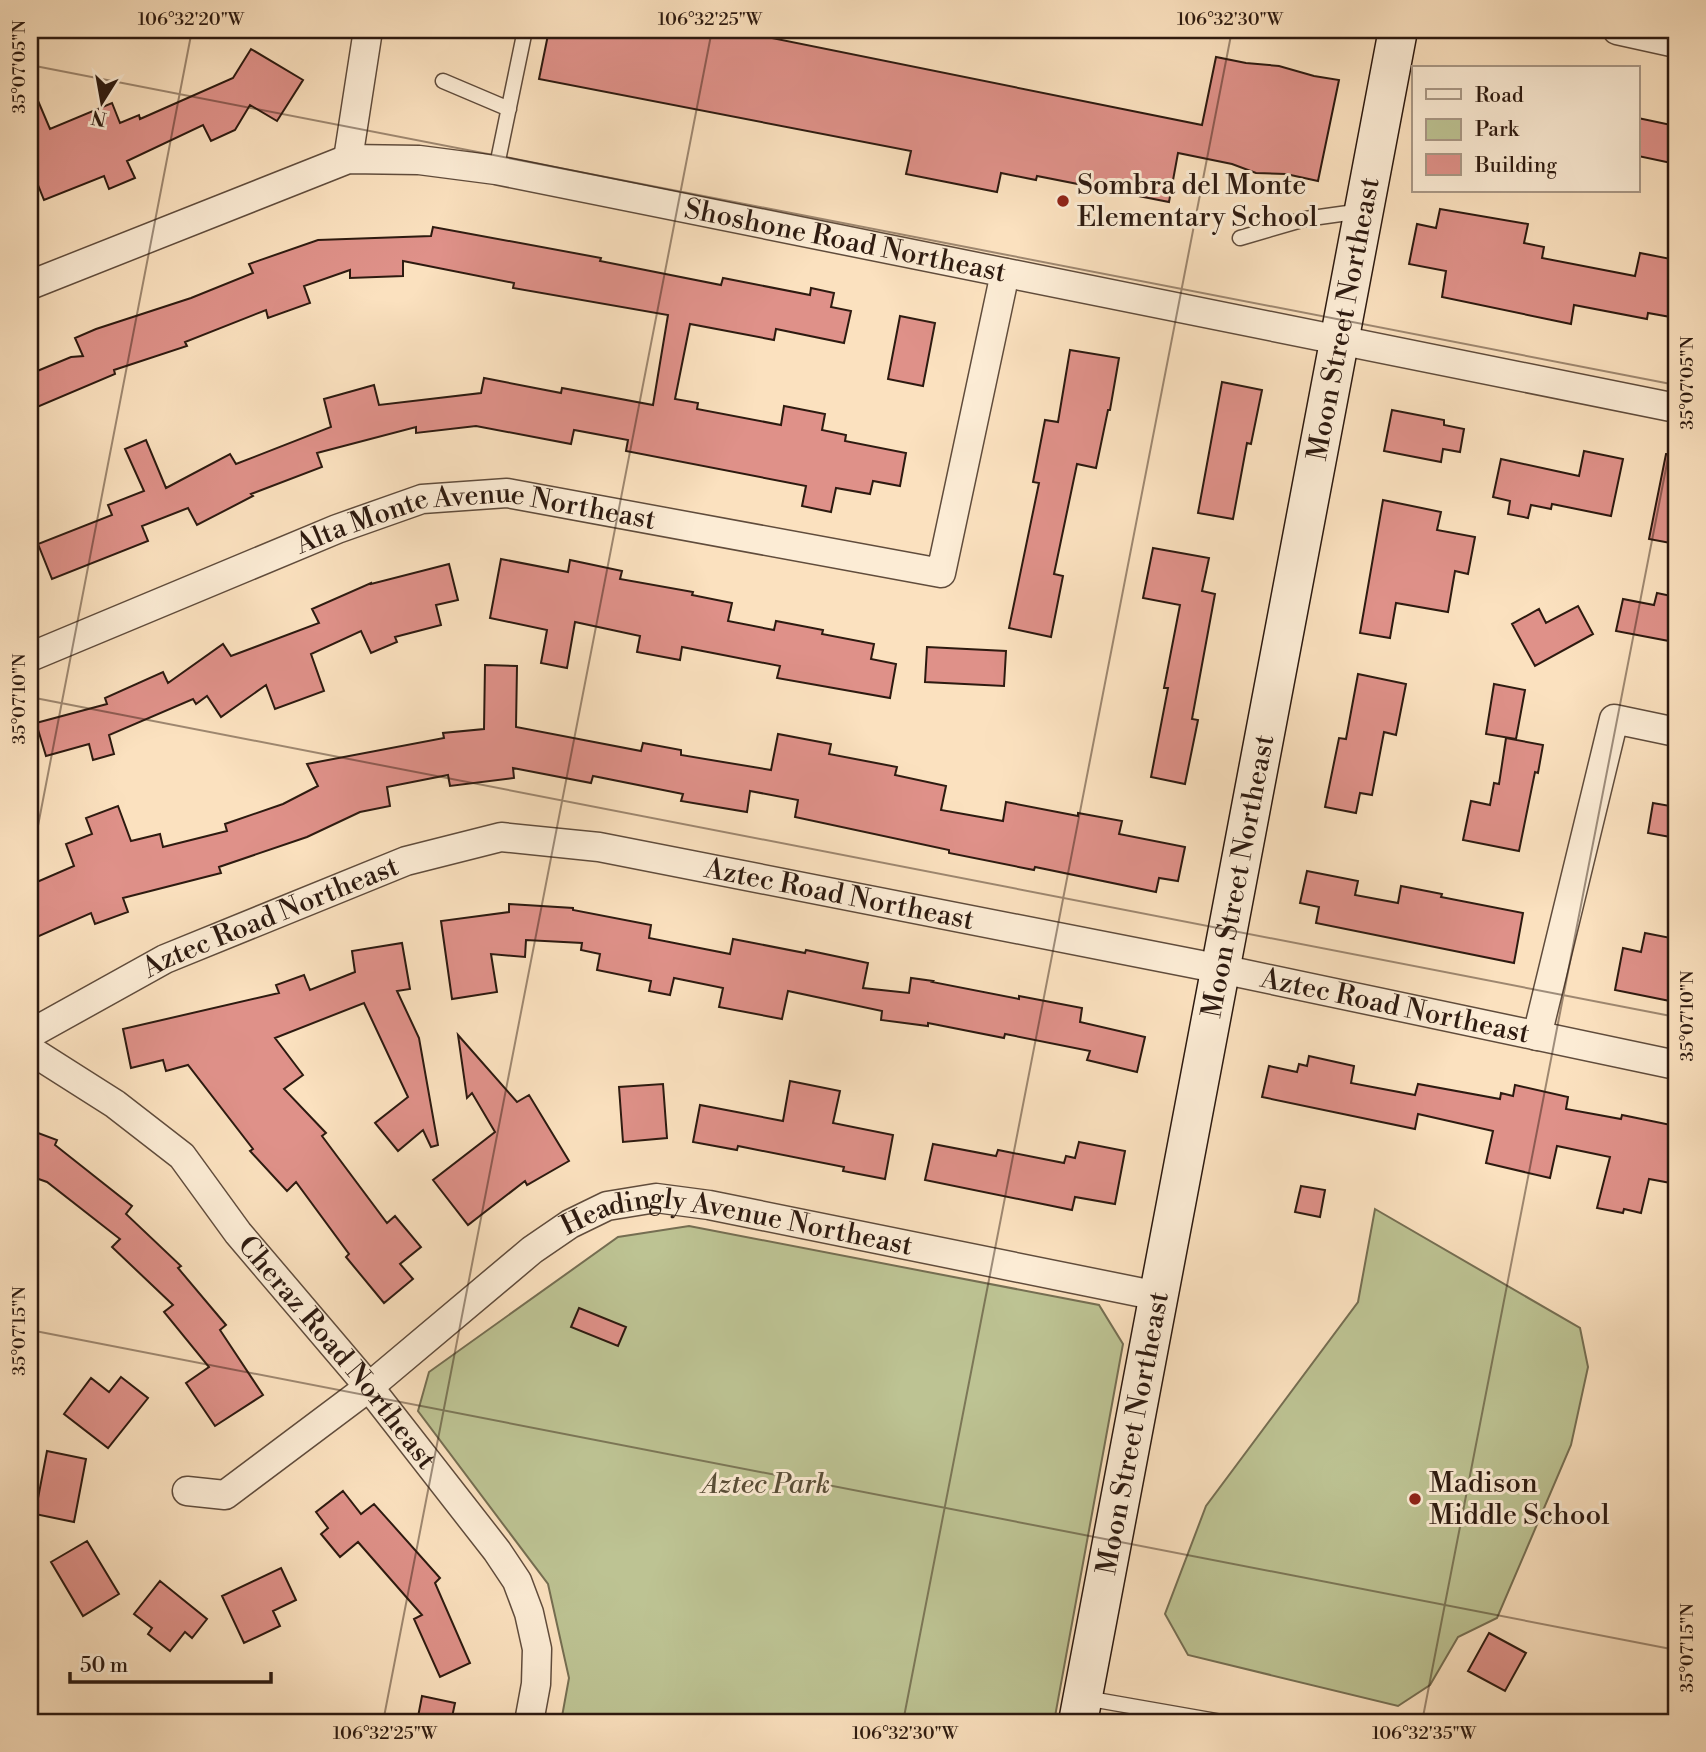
<svg xmlns="http://www.w3.org/2000/svg" width="1706" height="1752" viewBox="0 0 1706 1752" font-family="'Libre Bodoni',serif">
<style>
.green{fill:#bdc393;stroke:#756e52;stroke-width:2}
.building{fill:#df9189;stroke:#2d1a10;stroke-width:2}
.lines{fill:none;stroke-linecap:round;stroke-linejoin:round}
.lane-casing{stroke:#604c3c;stroke-width:17}
.street-casing{stroke:#604c3c;stroke-width:31}
.secondary-casing{stroke:#2d1a10;stroke-width:41}
.lane{stroke:#fcecd5;stroke-width:14}
.street{stroke:#fcecd5;stroke-width:28}
.secondary{stroke:#fcecd5;stroke-width:38}
.ticks{fill:none;stroke:#2d1a10;stroke-width:2;stroke-opacity:0.45}
.poi-dot{fill:#8f2418;stroke:#fcecd5;stroke-width:2.5}
.labels{text-anchor:middle;dominant-baseline:central;stroke-width:6;stroke-linejoin:round;paint-order:stroke}
.poi-label{font-size:28px;fill:#2d1a10;stroke:#fcecd5;text-anchor:start}
.street-label{font-size:28px;fill:#2d1a10;stroke:#fcecd5}
.park-label{font-size:28px;font-style:italic;fill:#584d37;stroke:#fcecd5}
.neatline{fill:none;stroke:#2d1a10;stroke-width:2.5}
.ticks-label{font-size:18px;text-anchor:middle;fill:#2d1a10}
</style>
<rect width="100%" height="100%" fill="#fbe1bf"/>
<filter id="stains"><feTurbulence type="fractalNoise" baseFrequency=".00286" numOctaves="4"/><feColorMatrix values="0 0 0 0 .2 0 0 0 0 .09 0 0 0 0 .02 0 0 0 .5 -.17"/></filter>
<radialGradient id="worn" r=".72"><stop offset=".6" stop-color="#630" stop-opacity="0"/><stop offset="1" stop-color="#630" stop-opacity=".3"/></radialGradient>
<path class="green" d="M 1375,1209 L 1580,1328 L 1588,1367 L 1571,1445 L 1497,1618 L 1458,1637 L 1430,1685 L 1398,1706 L 1188,1655 L 1165,1614 L 1206,1506 L 1358,1302 Z
M 689,1226 L 1099,1305 L 1123,1344 L 1054,1722 L 561,1722 L 569,1678 L 548,1584 L 418,1411 L 429,1372 L 618,1237 Z"/>
<path class="building" d="M 549,30 L 732,30 L 1202,125 L 1216,57 L 1246,63 L 1279,66 L 1314,76 L 1339,80 L 1318,181 L 1286,174 L 1256,173 L 1232,164 L 1178,153 L 1169,202 L 1037,176 L 1036,180 L 1001,173 L 997,192 L 906,174 L 911,151 L 539,79 Z
M 251,49 L 303,80 L 277,121 L 250,105 L 235,130 L 211,141 L 203,125 L 127,161 L 135,178 L 109,189 L 104,176 L 44,200 L 30,165 L 30,82 L 50,129 L 112,103 L 120,123 L 139,115 L 140,119 L 233,78 Z
M 1638,118 L 1676,126 L 1676,164 L 1638,156 Z
M 1440,209 L 1528,224 L 1524,243 L 1544,247 L 1542,258 L 1635,276 L 1640,253 L 1676,260 L 1676,318 L 1648,313 L 1647,319 L 1574,305 L 1571,324 L 1442,297 L 1446,271 L 1409,264 L 1417,224 L 1436,228 Z
M 433,227 L 601,258 L 600,261 L 721,285 L 723,278 L 810,295 L 811,288 L 834,293 L 831,307 L 851,311 L 844,343 L 776,329 L 774,340 L 690,324 L 675,399 L 698,403 L 697,409 L 781,425 L 784,406 L 825,414 L 822,430 L 846,435 L 845,441 L 906,453 L 900,486 L 873,481 L 870,494 L 836,488 L 831,512 L 802,506 L 806,486 L 626,451 L 628,440 L 574,430 L 571,444 L 476,426 L 416,433 L 416,427 L 317,453 L 322,467 L 251,494 L 253,496 L 197,525 L 188,508 L 142,526 L 148,541 L 52,579 L 38,544 L 112,515 L 108,505 L 144,491 L 125,449 L 146,440 L 166,488 L 230,454 L 236,464 L 331,427 L 324,399 L 374,385 L 379,405 L 481,393 L 484,378 L 561,393 L 562,388 L 653,405 L 668,315 L 513,288 L 514,283 L 403,261 L 403,276 L 350,278 L 350,270 L 304,286 L 310,303 L 268,318 L 266,310 L 185,342 L 187,346 L 114,370 L 115,374 L 30,410 L 30,374 L 71,357 L 83,356 L 75,338 L 96,329 L 191,298 L 253,273 L 249,264 L 318,240 L 431,236 Z
M 900,316 L 935,323 L 923,386 L 888,379 Z
M 1070,350 L 1119,358 L 1110,410 L 1108,410 L 1096,468 L 1077,464 L 1054,574 L 1063,576 L 1051,637 L 1009,628 L 1039,483 L 1033,482 L 1045,420 L 1058,422 Z
M 1222,382 L 1262,390 L 1251,444 L 1247,443 L 1233,519 L 1198,513 Z
M 1392,410 L 1444,420 L 1444,425 L 1464,429 L 1460,452 L 1443,449 L 1441,462 L 1384,451 Z
M 1584,451 L 1623,459 L 1611,516 L 1552,504 L 1551,509 L 1531,505 L 1528,518 L 1508,514 L 1510,501 L 1493,497 L 1501,459 L 1579,476 Z
M 1666,454 L 1676,455 L 1676,544 L 1649,539 Z
M 1383,500 L 1441,512 L 1437,530 L 1475,537 L 1468,574 L 1455,571 L 1448,612 L 1396,603 L 1390,638 L 1360,633 Z
M 1153,548 L 1209,558 L 1202,591 L 1215,594 L 1192,719 L 1198,720 L 1185,784 L 1151,777 L 1168,688 L 1164,688 L 1180,605 L 1143,598 Z
M 501,559 L 568,572 L 570,560 L 622,571 L 620,579 L 693,592 L 692,595 L 732,603 L 728,621 L 774,630 L 776,621 L 823,630 L 822,634 L 874,644 L 871,659 L 896,664 L 890,698 L 777,678 L 780,666 L 682,647 L 680,660 L 637,652 L 640,636 L 575,622 L 567,668 L 541,663 L 547,630 L 490,618 Z
M 449,564 L 458,600 L 436,605 L 441,625 L 395,637 L 397,642 L 371,653 L 361,631 L 311,654 L 324,691 L 275,709 L 266,685 L 221,717 L 207,696 L 196,704 L 193,699 L 109,735 L 114,754 L 93,760 L 89,744 L 46,756 L 36,723 L 107,704 L 105,698 L 163,672 L 168,683 L 223,644 L 231,656 L 319,623 L 312,609 L 371,583 L 371,584 Z
M 1657,593 L 1676,597 L 1669,641 L 1616,631 L 1623,599 L 1654,605 Z
M 1578,606 L 1593,634 L 1535,666 L 1512,624 L 1539,609 L 1546,623 Z
M 927,647 L 1006,651 L 1004,686 L 925,682 Z
M 485,665 L 517,666 L 516,727 L 641,751 L 643,743 L 681,750 L 681,755 L 771,770 L 778,734 L 831,744 L 829,754 L 897,767 L 895,775 L 946,786 L 941,810 L 1003,821 L 1006,802 L 1078,816 L 1078,813 L 1122,821 L 1119,834 L 1185,847 L 1178,881 L 1159,878 L 1156,892 L 1035,867 L 1034,870 L 949,853 L 949,850 L 795,817 L 798,800 L 750,791 L 747,812 L 681,801 L 683,794 L 593,776 L 591,783 L 513,768 L 514,778 L 450,786 L 448,775 L 387,787 L 390,806 L 360,812 L 307,837 L 219,867 L 221,873 L 123,898 L 128,912 L 95,924 L 91,913 L 30,940 L 30,885 L 74,866 L 66,844 L 92,834 L 86,818 L 118,806 L 131,841 L 160,834 L 163,847 L 227,831 L 225,824 L 283,804 L 318,786 L 307,764 L 444,738 L 443,733 L 484,729 Z
M 1358,674 L 1406,684 L 1396,735 L 1384,732 L 1372,795 L 1360,793 L 1356,813 L 1325,807 L 1339,738 L 1346,739 Z
M 1494,684 L 1525,690 L 1516,739 L 1486,734 Z
M 1506,738 L 1543,745 L 1538,773 L 1535,772 L 1519,851 L 1463,840 L 1471,801 L 1490,805 L 1494,783 L 1499,784 Z
M 1653,803 L 1676,807 L 1676,838 L 1648,833 Z
M 1307,871 L 1358,881 L 1355,895 L 1398,903 L 1401,886 L 1442,894 L 1441,897 L 1523,913 L 1514,963 L 1316,923 L 1319,907 L 1300,903 Z
M 509,904 L 573,908 L 573,910 L 651,925 L 649,938 L 730,954 L 733,939 L 805,953 L 806,950 L 868,963 L 863,988 L 909,993 L 911,978 L 933,981 L 932,982 L 1019,999 L 1019,996 L 1082,1008 L 1080,1022 L 1145,1037 L 1137,1072 L 1087,1060 L 1090,1051 L 1005,1034 L 1004,1038 L 928,1023 L 928,1026 L 881,1020 L 882,1011 L 788,991 L 782,1019 L 719,1007 L 723,988 L 674,978 L 670,995 L 649,991 L 651,981 L 597,970 L 600,954 L 581,950 L 582,943 L 526,940 L 525,957 L 491,954 L 497,992 L 452,999 L 441,921 L 509,912 Z
M 1645,933 L 1676,939 L 1676,968 L 1670,1001 L 1615,990 L 1623,948 L 1641,952 Z
M 402,943 L 410,989 L 397,991 L 419,1038 L 438,1145 L 431,1147 L 423,1130 L 398,1151 L 375,1123 L 408,1097 L 364,1003 L 275,1038 L 303,1075 L 284,1089 L 326,1133 L 322,1136 L 387,1223 L 395,1216 L 421,1247 L 400,1264 L 413,1279 L 384,1303 L 346,1257 L 349,1254 L 296,1182 L 287,1191 L 250,1151 L 253,1149 L 188,1065 L 166,1071 L 163,1060 L 131,1068 L 123,1029 L 279,993 L 276,985 L 304,975 L 310,990 L 355,972 L 352,951 Z
M 458,1035 L 517,1102 L 529,1095 L 569,1161 L 527,1185 L 525,1181 L 468,1225 L 433,1180 L 495,1132 L 472,1093 L 467,1098 Z
M 1309,1056 L 1354,1066 L 1351,1083 L 1415,1095 L 1418,1084 L 1500,1099 L 1501,1093 L 1513,1096 L 1515,1085 L 1568,1097 L 1566,1109 L 1621,1119 L 1622,1115 L 1676,1126 L 1676,1184 L 1649,1179 L 1641,1213 L 1624,1209 L 1623,1213 L 1597,1208 L 1610,1157 L 1557,1146 L 1550,1178 L 1486,1163 L 1493,1131 L 1418,1114 L 1415,1129 L 1262,1097 L 1269,1066 L 1297,1072 L 1299,1064 L 1307,1066 Z
M 790,1081 L 840,1091 L 833,1123 L 893,1135 L 885,1179 L 843,1171 L 844,1167 L 738,1146 L 737,1150 L 693,1142 L 700,1105 L 783,1121 Z
M 663,1084 L 667,1138 L 623,1142 L 619,1087 Z
M 30,1130 L 57,1140 L 55,1145 L 132,1206 L 126,1214 L 181,1266 L 178,1268 L 226,1325 L 220,1330 L 263,1395 L 215,1426 L 186,1383 L 209,1367 L 164,1312 L 173,1305 L 112,1247 L 120,1239 L 47,1182 L 30,1176 Z
M 1079,1142 L 1125,1151 L 1115,1204 L 1075,1197 L 1072,1210 L 925,1180 L 933,1144 L 996,1156 L 998,1150 L 1064,1163 L 1066,1156 L 1075,1158 Z
M 1301,1186 L 1325,1190 L 1320,1217 L 1295,1212 Z
M 579,1308 L 626,1327 L 618,1346 L 571,1327 Z
M 121,1377 L 148,1398 L 108,1448 L 64,1414 L 91,1378 L 109,1392 Z
M 47,1451 L 86,1459 L 74,1522 L 35,1514 Z
M 343,1491 L 361,1514 L 374,1504 L 440,1578 L 435,1583 L 470,1663 L 440,1677 L 414,1619 L 422,1615 L 358,1542 L 340,1557 L 321,1534 L 328,1528 L 316,1512 Z
M 87,1541 L 119,1594 L 83,1616 L 51,1562 Z
M 281,1568 L 296,1600 L 273,1611 L 280,1626 L 244,1643 L 222,1596 Z
M 160,1581 L 207,1619 L 192,1638 L 185,1632 L 170,1651 L 148,1634 L 152,1628 L 134,1614 Z
M 1489,1633 L 1526,1653 L 1505,1691 L 1468,1671 Z
M 422,1696 L 455,1703 L 451,1722 L 417,1722 Z"/>
<g class="lines">
<g class="lane-casing">
<path id="lane" d="M 443,81 L 509,109
M 496,170 L 525,30
M 1240,238 L 1305,219 L 1362,211
M 1085,1698 L 1222,1722"/>
</g>
<g class="street-casing">
<g id="street">
<path d="M 1617,30 L 1676,43"/>
<path d="M 348,159 L 368,30"/>
<path id="s1" d="M 30,285 L 348,159 L 419,160 L 496,170 L 1676,408"/>
<path id="s2" d="M 30,657 L 337,529 L 422,499 L 507,493 L 941,573 L 1005,273"/>
<path id="s3" d="M 30,1034 L 165,959 L 406,861 L 501,837 L 599,847 L 1221,969 L 1676,1065"/>
<path d="M 1537,1036 L 1614,719 L 1676,732"/>
<path id="s4" d="M 30,1050 L 115,1104 L 182,1156 L 238,1233 L 369,1387 L 497,1551 L 517,1581 L 529,1613 L 537,1649 L 536,1684 L 529,1722"/>
<path id="s5" d="M 187,1491 L 225,1495 L 369,1387 L 532,1250 L 570,1224 L 607,1206 L 656,1198 L 709,1205 L 1158,1296"/>
</g>
</g>
<g class="secondary-casing">
<g id="secondary">
<path id="s6" d="M 1078,1722 L 1398,30"/>
</g>
</g>
<use href="#lane" class="lane"/>
<use href="#street" class="street"/>
<use href="#secondary" class="secondary"/>
</g>
<path class="ticks" d="M 30,65 L 1676,385M 30,697 L 1676,1017M 30,867 L 192,30M 30,1330 L 1676,1650M 383,1722 L 712,30M 903,1722 L 1232,30M 1422,1722 L 1676,417"/>
<g class="poi-dot">
<circle cx="1063" cy="201" r="7"/>
<circle cx="1415" cy="1499" r="7"/>
</g>
<g class="labels">
<g class="poi-label">
<text x="1077" y="185">Sombra del Monte<tspan x="1077" dy="32">Elementary School</tspan></text>
<text x="1429" y="1483">Madison<tspan x="1429" dy="32">Middle School</tspan></text>
</g>
<g class="street-label">
<text stroke="none"><textPath href="#s1" startOffset="847">Shoshone Road Northeast</textPath></text>
<text stroke="none"><textPath href="#s6" startOffset="1428">Moon Street Northeast</textPath></text>
<text stroke="none"><textPath href="#s2" startOffset="474">Alta Monte Avenue Northeast</textPath></text>
<text stroke="none"><textPath href="#s6" startOffset="861">Moon Street Northeast</textPath></text>
<text stroke="none"><textPath href="#s3" startOffset="856">Aztec Road Northeast</textPath></text>
<text stroke="none"><textPath href="#s3" startOffset="268">Aztec Road Northeast</textPath></text>
<text stroke="none"><textPath href="#s3" startOffset="1423">Aztec Road Northeast</textPath></text>
<text stroke="none"><textPath href="#s5" startOffset="649">Headingly Avenue Northeast</textPath></text>
<text stroke="none"><textPath href="#s4" startOffset="436">Cheraz Road Northeast</textPath></text>
<text stroke="none"><textPath href="#s6" startOffset="294">Moon Street Northeast</textPath></text>
</g>
<g class="park-label">
<text x="766" y="1484">Aztec Park</text>
</g>
</g>
<rect width="1706" height="1752" fill="none" stroke="#fbe1bf" stroke-width="77"/>
<rect x="1412" y="66" width="228" height="126" fill="#fcecd5" stroke="#a99886" stroke-width="2"/>
<rect x="1426" y="89" width="35" height="10" fill="#fcecd5" stroke="#a99886" stroke-width="2"/>
<text x="1475" y="102" font-size="21" fill="#2d1a10">Road</text>
<rect x="1426" y="119" width="35" height="21" fill="#bdc393" stroke="#a99886" stroke-width="2"/>
<text x="1475" y="136" font-size="21" fill="#2d1a10">Park</text>
<rect x="1426" y="154" width="35" height="21" fill="#df9189" stroke="#a99886" stroke-width="2"/>
<text x="1475" y="172" font-size="21" fill="#2d1a10">Building</text>
<g transform="translate(102 102) rotate(191)" stroke="#fcecd5" stroke-width="5" paint-order="stroke">
<path d="M0-5L12 26L0 18L-12 26Z" fill="#2d1a10"/>
<text y="-10" font-size="19" font-weight="bold" text-anchor="middle" fill="#2d1a10">N</text>
</g>
<path d="M70 1672v10h201v-10" fill="none" stroke="#2d1a10" stroke-width="3.5"/>
<text x="80" y="1672" font-size="21" fill="#2d1a10" stroke="#fcecd5" stroke-width="5" paint-order="stroke">50 m</text>
<rect x="38" y="38" width="1630" height="1676" class="neatline"/>
<g class="ticks-label">
<text x="191" y="25">106°32'20"W</text>
<text x="710" y="25">106°32'25"W</text>
<text x="1230" y="25">106°32'30"W</text>
<text transform="translate(19 67) rotate(-90)" y="6">35°07'05"N</text>
<text transform="translate(1687 383) rotate(-90)" y="6">35°07'05"N</text>
<text transform="translate(19 699) rotate(-90)" y="6">35°07'10"N</text>
<text transform="translate(1687 1016) rotate(-90)" y="6">35°07'10"N</text>
<text transform="translate(19 1331) rotate(-90)" y="6">35°07'15"N</text>
<text transform="translate(1687 1648) rotate(-90)" y="6">35°07'15"N</text>
<text x="385" y="1739">106°32'25"W</text>
<text x="905" y="1739">106°32'30"W</text>
<text x="1424" y="1739">106°32'35"W</text>
</g>
<rect width="100%" height="100%" filter="url(#stains)"/>
<rect width="100%" height="100%" fill="url(#worn)"/>
</svg>
